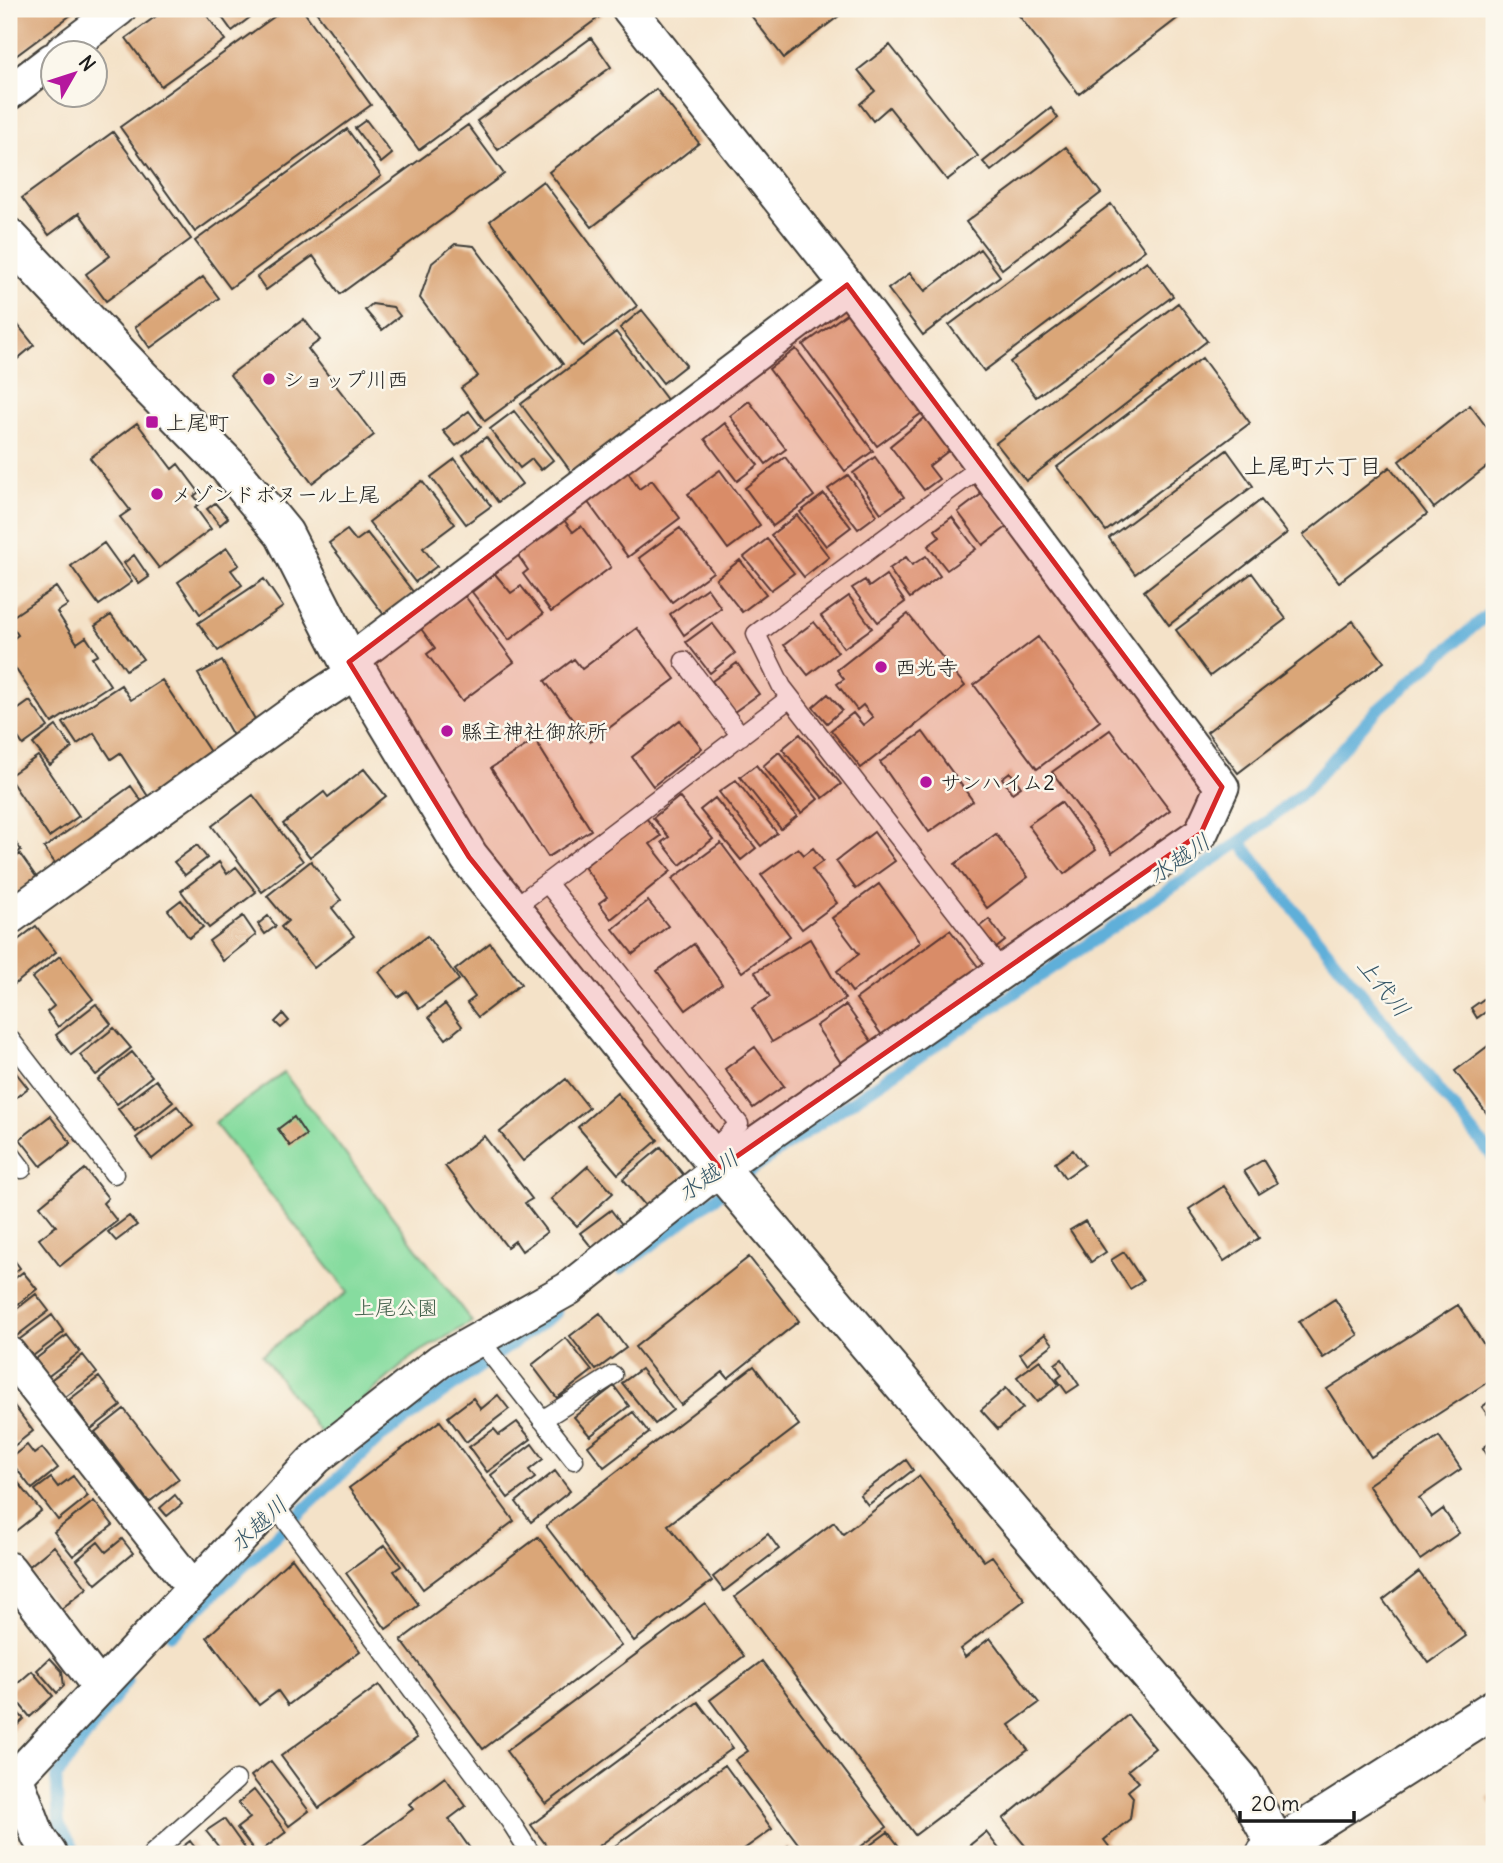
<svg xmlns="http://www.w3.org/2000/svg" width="1503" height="1863" viewBox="0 0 1503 1863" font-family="Delius,'Klee One',sans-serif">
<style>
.green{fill:#86dc9f;stroke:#517c5e;stroke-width:2}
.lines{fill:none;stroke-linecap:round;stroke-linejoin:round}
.stream{stroke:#5eafd9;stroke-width:12}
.building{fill:#daa678}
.lane-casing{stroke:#3c3a36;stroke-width:21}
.street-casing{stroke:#3c3a36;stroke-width:37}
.secondary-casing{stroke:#3c3a36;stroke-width:42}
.highway-casing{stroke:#3c3a36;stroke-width:42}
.lane{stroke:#fff;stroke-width:18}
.street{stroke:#fff;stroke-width:33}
.secondary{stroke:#fff;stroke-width:38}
.highway{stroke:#fff;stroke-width:38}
.marked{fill:#d62828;fill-opacity:0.2;stroke:#d62828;stroke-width:5;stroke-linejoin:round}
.poi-dot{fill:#b5179e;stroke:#fbf7ec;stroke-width:2.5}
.labels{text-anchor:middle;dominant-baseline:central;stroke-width:5;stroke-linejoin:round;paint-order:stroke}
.poi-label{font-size:21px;fill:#1c1c1c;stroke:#fbf7ec;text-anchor:start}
.park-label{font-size:21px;fill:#415f4a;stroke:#fbf7ec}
.neighbourhood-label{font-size:23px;fill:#1c1c1c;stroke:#fbf7ec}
.water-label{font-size:23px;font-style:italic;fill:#365768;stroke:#fbf7ec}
</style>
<rect width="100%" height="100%" fill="#fbf7ec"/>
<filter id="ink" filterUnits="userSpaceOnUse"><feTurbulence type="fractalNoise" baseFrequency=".0143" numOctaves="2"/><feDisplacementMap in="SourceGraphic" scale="14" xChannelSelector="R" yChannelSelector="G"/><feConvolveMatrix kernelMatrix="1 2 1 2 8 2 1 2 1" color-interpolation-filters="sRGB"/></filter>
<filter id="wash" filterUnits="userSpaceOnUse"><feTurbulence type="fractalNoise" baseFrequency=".00686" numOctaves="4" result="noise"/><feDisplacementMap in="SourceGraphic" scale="28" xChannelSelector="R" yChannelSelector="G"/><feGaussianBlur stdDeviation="1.57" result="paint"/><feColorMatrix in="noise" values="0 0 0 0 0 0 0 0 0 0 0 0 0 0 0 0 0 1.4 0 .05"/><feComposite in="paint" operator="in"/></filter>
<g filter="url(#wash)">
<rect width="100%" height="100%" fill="#f4e2c8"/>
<path class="green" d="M 284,1073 L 472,1322 L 413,1356 L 322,1435 L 262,1355 L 348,1292 L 214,1123 Z"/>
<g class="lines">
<path class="stream" d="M 1240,842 L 1494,1158
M 620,1269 L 771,1156 L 1240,842 L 1306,790 L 1374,713 L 1494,609
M 171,1635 L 381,1437 L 556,1313
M 77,1854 L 59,1824 L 56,1777 L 127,1681"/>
</g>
<g id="blocks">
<path class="building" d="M 9,9 L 79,9 L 9,61 Z
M 166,9 L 202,9 L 225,40 L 161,86 L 126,38 Z
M 216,9 L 261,9 L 232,31 Z
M 285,9 L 302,9 L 371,105 L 195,232 L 120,127 Z
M 314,9 L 597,9 L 602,15 L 419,150 Z
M 746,9 L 848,9 L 784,58 Z
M 1014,9 L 1171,9 L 1178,18 L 1079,94 Z
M 591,38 L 611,67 L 498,150 L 477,121 Z
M 890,45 L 978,156 L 947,180 L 889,107 L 873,121 L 860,104 L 875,91 L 858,70 Z
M 656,89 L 699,143 L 592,227 L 549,172 Z
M 1051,108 L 1058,118 L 991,171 L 983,162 Z
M 366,120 L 392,154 L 381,163 L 355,128 Z
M 468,125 L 504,174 L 340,294 L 313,256 L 266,290 L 257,277 Z
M 347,129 L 381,176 L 230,288 L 195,241 Z
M 113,132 L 191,239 L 106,301 L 86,274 L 110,256 L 79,213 L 49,235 L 22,198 Z
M 1066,147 L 1101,193 L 1002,269 L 966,222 Z
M 543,181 L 637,306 L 583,346 L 490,221 Z
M 1111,204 L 1145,250 L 984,371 L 949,325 Z
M 455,244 L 474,246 L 563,364 L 485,421 L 461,388 L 478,376 L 420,298 L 432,263 Z
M 980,249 L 1000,276 L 923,335 L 888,289 L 910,273 L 925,291 Z
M 1147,261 L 1173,296 L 1036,397 L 1010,362 Z
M 203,277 L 219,298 L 150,348 L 135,327 Z
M 1178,303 L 1207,341 L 1026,481 L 996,443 Z
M 372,304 L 393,307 L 400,316 L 382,330 L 365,310 Z
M 642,310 L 686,365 L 663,383 L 620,328 Z
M 852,310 L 926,410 L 877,446 L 803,345 Z
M 9,314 L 34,345 L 9,366 Z
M 304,319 L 320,340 L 308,349 L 374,435 L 312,483 L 230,375 Z
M 616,332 L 671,405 L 575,477 L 521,404 Z
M 796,349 L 873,451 L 845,471 L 769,369 Z
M 1202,358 L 1250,423 L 1106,531 L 1057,467 Z
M 749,401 L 786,449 L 766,464 L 730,416 Z
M 1470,405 L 1494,437 L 1494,461 L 1434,508 L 1399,461 Z
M 469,411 L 481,427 L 456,446 L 443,431 Z
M 514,411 L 553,460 L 541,470 L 532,459 L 520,468 L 490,429 Z
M 927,416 L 952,448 L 929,466 L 939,479 L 924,490 L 890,446 Z
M 137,423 L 172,469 L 178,464 L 199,492 L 194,496 L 200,503 L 195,507 L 211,529 L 159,568 L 120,517 L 130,510 L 90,458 Z
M 725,423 L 758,465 L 737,481 L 705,439 Z
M 486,437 L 522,484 L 498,502 L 463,455 Z
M 1227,450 L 1253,486 L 1135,574 L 1109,538 Z
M 785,457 L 814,496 L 773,526 L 745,488 Z
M 875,457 L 904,497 L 881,513 L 853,473 Z
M 455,459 L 491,506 L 466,524 L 431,477 Z
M 1390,467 L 1427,514 L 1339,582 L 1303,535 Z
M 720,470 L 760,525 L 728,549 L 688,494 Z
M 628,472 L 639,489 L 652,480 L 680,518 L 628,557 L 587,501 Z
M 848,475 L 877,515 L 858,529 L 828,489 Z
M 422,481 L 455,524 L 423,548 L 437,566 L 415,582 L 369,522 Z
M 983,493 L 1008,526 L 983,545 L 958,512 Z
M 824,494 L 851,527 L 826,546 L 800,512 Z
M 1261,500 L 1287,533 L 1169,625 L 1144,591 Z
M 215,503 L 228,518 L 220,525 L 207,509 Z
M 797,515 L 829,557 L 804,577 L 771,535 Z
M 952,517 L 976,549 L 947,570 L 928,546 L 940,537 L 935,530 Z
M 564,520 L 573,532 L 581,526 L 611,567 L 551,612 L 523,574 L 528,570 L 517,554 Z
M 680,528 L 713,572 L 672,602 L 639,558 Z
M 347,530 L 356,541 L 367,533 L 414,593 L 385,616 L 329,543 Z
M 767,539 L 794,573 L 771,590 L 744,557 Z
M 104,543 L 132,582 L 99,605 L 71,566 Z
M 227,548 L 239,565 L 231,570 L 242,585 L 200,614 L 178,582 Z
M 134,555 L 149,577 L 139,584 L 124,563 Z
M 926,556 L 940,576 L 910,598 L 889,569 L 906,557 L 912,565 Z
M 740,560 L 766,594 L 742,612 L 716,579 Z
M 1252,573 L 1286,619 L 1210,676 L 1176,630 Z
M 495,574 L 511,593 L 521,586 L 543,614 L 509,640 L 472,592 Z
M 886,575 L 905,602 L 878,622 L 852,588 L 865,580 L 869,587 Z
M 264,579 L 283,607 L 218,651 L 198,623 Z
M 56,587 L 68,605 L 57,612 L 77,643 L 86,637 L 98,655 L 92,658 L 110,685 L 52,723 L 9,659 L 9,642 L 18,635 L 9,622 L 9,619 Z
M 707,588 L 721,608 L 684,635 L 670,614 Z
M 465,596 L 514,662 L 462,701 L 427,654 L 435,648 L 419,626 L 431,616 L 434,619 Z
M 849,596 L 872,628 L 844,648 L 821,616 Z
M 908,614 L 965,686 L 861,768 L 831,730 L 853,713 L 863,725 L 873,717 L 863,705 L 857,710 L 837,684 L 844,679 L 837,670 Z
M 111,615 L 143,659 L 126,670 L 95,626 Z
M 1353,621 L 1384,662 L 1238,773 L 1207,732 Z
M 814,622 L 838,652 L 808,675 L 784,645 Z
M 712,623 L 735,653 L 710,673 L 686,642 Z
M 637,628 L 675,679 L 590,742 L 545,681 L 574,659 L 582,669 Z
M 1038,637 L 1100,721 L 1037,769 L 974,685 Z
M 222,661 L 260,728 L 236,741 L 198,674 Z
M 737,663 L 759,694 L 734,712 L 712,681 Z
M 162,680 L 214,758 L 151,801 L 120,753 L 111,759 L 94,733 L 77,744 L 63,723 L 121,685 L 131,700 Z
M 828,694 L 842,710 L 827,723 L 813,707 Z
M 30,701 L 48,727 L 23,745 L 9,724 L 9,716 Z
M 680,720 L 702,748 L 653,786 L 632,757 Z
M 56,726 L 72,748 L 50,765 L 33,744 Z
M 1110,730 L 1170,810 L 1112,853 L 1052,772 Z
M 923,732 L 973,801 L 929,832 L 880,762 Z
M 800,734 L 841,784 L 823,798 L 782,749 Z
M 535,740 L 591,830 L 548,857 L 491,768 Z
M 779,752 L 818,799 L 801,813 L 763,766 Z
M 38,756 L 79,816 L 49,837 L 9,778 L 9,776 Z
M 756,765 L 797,816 L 781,829 L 740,777 Z
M 364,769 L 386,796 L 310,857 L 283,824 L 324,792 L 328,797 Z
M 1010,772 L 1021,787 L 1012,793 L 1002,778 Z
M 736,780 L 777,833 L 761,846 L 719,792 Z
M 131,786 L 147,809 L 61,871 L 44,848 Z
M 253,795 L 303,861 L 262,892 L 212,826 Z
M 679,797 L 713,839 L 680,865 L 662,842 L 669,837 L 653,818 Z
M 715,798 L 756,848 L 741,860 L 700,810 Z
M 1061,802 L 1096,850 L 1064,874 L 1028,825 Z
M 646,818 L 661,836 L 650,844 L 671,871 L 611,919 L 599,903 L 607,897 L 584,867 Z
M 874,832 L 895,861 L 856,889 L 836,861 Z
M 9,834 L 21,850 L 9,859 Z
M 996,834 L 1028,877 L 987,908 L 955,864 Z
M 721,843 L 790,936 L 742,972 L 672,879 Z
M 197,845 L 207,858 L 185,875 L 174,862 Z
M 798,848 L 804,855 L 813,848 L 823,861 L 812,869 L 837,903 L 802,929 L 761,875 Z
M 20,854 L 37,878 L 9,900 L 9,862 Z
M 311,861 L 341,900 L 332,908 L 354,936 L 314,968 L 281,927 L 288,921 L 267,896 Z
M 219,862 L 227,874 L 236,867 L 256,892 L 209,928 L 181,891 Z
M 879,884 L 921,942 L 852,992 L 837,971 L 859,954 L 832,918 Z
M 181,900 L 203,927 L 189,938 L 168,910 Z
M 648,901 L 668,926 L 633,954 L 613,929 Z
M 243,916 L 256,935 L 223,961 L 209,941 Z
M 268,916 L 276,926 L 265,934 L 258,924 Z
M 989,919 L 1005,941 L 995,949 L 979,927 Z
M 36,926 L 56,952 L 11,987 L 9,984 L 9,947 Z
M 950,930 L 979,968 L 884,1038 L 856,999 Z
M 427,936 L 459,980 L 419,1009 L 407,991 L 398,997 L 379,972 Z
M 810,939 L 845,999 L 772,1042 L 752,1008 L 770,997 L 755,972 Z
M 490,943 L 521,984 L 478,1017 L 467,1003 L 475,997 L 455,970 Z
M 694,944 L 722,984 L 686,1010 L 657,971 Z
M 60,956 L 93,999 L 58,1027 L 47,1012 L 54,1006 L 32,978 Z
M 1488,996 L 1494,1006 L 1477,1018 L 1471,1008 Z
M 96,1004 L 111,1024 L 71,1055 L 56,1035 Z
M 445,1004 L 462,1026 L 446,1039 L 429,1017 Z
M 846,1005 L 874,1045 L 843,1066 L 816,1026 Z
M 283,1014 L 289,1021 L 281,1028 L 275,1022 Z
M 114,1028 L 131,1048 L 96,1075 L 80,1055 Z
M 1488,1046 L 1494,1055 L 1494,1123 L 1455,1071 Z
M 755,1047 L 784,1086 L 753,1108 L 725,1069 Z
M 132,1052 L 152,1076 L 117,1104 L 98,1080 Z
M 9,1064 L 28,1088 L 9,1103 Z
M 566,1079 L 589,1108 L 523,1161 L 500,1132 Z
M 156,1080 L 173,1102 L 136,1132 L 118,1109 Z
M 617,1093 L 658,1140 L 618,1174 L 578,1127 Z
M 177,1106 L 193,1126 L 152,1159 L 136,1138 Z
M 50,1116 L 71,1143 L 41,1166 L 20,1139 Z
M 294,1117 L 306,1135 L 290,1146 L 278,1129 Z
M 484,1136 L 532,1199 L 525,1203 L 547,1232 L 522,1251 L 515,1241 L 507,1247 L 445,1166 Z
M 661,1147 L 687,1179 L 649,1210 L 623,1179 Z
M 1073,1150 L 1084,1165 L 1065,1178 L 1055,1163 Z
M 1263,1160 L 1277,1183 L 1259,1194 L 1244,1171 Z
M 588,1166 L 613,1193 L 577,1226 L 551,1199 Z
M 85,1169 L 108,1198 L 103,1203 L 117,1221 L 60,1266 L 39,1239 L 56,1226 L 40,1206 Z
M 1224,1186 L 1259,1238 L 1224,1261 L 1189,1209 Z
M 611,1210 L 627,1231 L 597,1254 L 580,1233 Z
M 129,1216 L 137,1225 L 116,1241 L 108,1232 Z
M 1085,1221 L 1106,1252 L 1091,1262 L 1070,1230 Z
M 1124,1252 L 1143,1281 L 1130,1289 L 1111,1260 Z
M 9,1253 L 20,1268 L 9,1277 Z
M 749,1257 L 799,1321 L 728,1378 L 723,1372 L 681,1405 L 635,1347 Z
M 23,1272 L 37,1289 L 9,1311 L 9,1283 Z
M 36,1294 L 49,1311 L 14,1338 L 9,1331 L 9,1315 Z
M 1335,1299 L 1358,1335 L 1323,1358 L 1299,1322 Z
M 1458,1305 L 1494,1360 L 1494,1378 L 1371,1457 L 1327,1389 Z
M 600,1313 L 626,1348 L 596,1370 L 570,1336 Z
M 52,1315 L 64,1332 L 29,1359 L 16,1342 Z
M 1045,1334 L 1053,1344 L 1027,1364 L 1020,1354 Z
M 67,1335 L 80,1352 L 46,1378 L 33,1361 Z
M 566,1338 L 592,1371 L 557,1398 L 532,1365 Z
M 83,1355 L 97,1373 L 63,1399 L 48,1382 Z
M 1062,1359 L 1079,1385 L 1067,1393 L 1057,1379 L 1062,1375 L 1055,1364 Z
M 1040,1360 L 1059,1385 L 1037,1402 L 1017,1377 Z
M 754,1366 L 799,1425 L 668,1525 L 712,1581 L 634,1641 L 546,1526 Z
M 641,1369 L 673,1410 L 655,1424 L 622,1383 Z
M 99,1377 L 121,1406 L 91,1429 L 69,1400 Z
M 614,1386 L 629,1406 L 590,1436 L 574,1417 Z
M 1006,1388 L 1023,1408 L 998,1429 L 981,1410 Z
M 498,1395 L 509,1409 L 466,1442 L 448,1417 L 473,1398 L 481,1409 Z
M 1494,1398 L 1494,1423 L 1482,1407 Z
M 9,1399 L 33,1431 L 9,1450 Z
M 124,1409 L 179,1479 L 149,1502 L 95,1432 Z
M 633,1412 L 649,1433 L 604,1467 L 588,1446 Z
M 440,1421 L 514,1521 L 423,1589 L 349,1488 Z
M 517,1422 L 531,1439 L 487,1472 L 469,1447 L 494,1429 L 499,1435 Z
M 1439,1436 L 1461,1469 L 1419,1498 L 1432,1517 L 1443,1509 L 1459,1533 L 1420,1560 L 1368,1485 Z
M 1494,1440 L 1494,1466 L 1483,1448 Z
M 532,1444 L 543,1459 L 529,1470 L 535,1478 L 508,1498 L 491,1475 Z
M 27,1445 L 34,1454 L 42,1448 L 58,1468 L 32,1489 L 9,1459 Z
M 906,1460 L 913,1470 L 868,1505 L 860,1495 Z
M 9,1471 L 41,1511 L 12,1534 L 9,1529 Z
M 555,1471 L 570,1491 L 531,1522 L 516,1502 Z
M 73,1476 L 88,1496 L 58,1520 L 35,1490 L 51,1478 L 58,1487 Z
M 919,1476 L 984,1561 L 992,1556 L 1025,1600 L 960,1649 L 965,1657 L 990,1638 L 1039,1703 L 1009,1725 L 1028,1750 L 915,1835 L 735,1597 L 834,1522 L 843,1534 Z
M 175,1495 L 182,1504 L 167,1516 L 160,1508 Z
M 94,1501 L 113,1525 L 73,1556 L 54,1532 Z
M 768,1534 L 779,1549 L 724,1591 L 713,1577 Z
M 538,1537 L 621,1646 L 483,1749 L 401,1640 Z
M 122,1539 L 133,1553 L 96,1584 L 77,1560 L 98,1542 L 106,1552 Z
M 385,1545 L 401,1566 L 394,1571 L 419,1605 L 386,1629 L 346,1573 Z
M 54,1546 L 87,1588 L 60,1610 L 26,1569 Z
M 292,1558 L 360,1651 L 288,1705 L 278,1691 L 259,1705 L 207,1637 Z
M 1419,1572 L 1466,1636 L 1429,1663 L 1383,1600 Z
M 705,1603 L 744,1656 L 546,1804 L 506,1751 Z
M 50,1658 L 62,1671 L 64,1686 L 57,1693 L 37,1670 Z
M 762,1661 L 887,1827 L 851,1854 L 838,1854 L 835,1850 L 830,1854 L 806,1854 L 735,1760 L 748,1751 L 710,1700 Z
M 32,1671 L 53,1696 L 30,1717 L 9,1691 Z
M 379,1685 L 417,1738 L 319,1808 L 281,1756 Z
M 698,1702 L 733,1748 L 588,1854 L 553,1854 L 531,1825 Z
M 9,1704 L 24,1719 L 9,1733 Z
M 1128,1715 L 1155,1748 L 1128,1770 L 1139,1782 L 1128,1791 L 1133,1797 L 1130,1819 L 1104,1840 L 1115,1854 L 1032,1854 L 1003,1819 Z
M 271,1761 L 309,1811 L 289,1826 L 251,1776 Z
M 725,1765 L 772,1829 L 737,1854 L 604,1854 Z
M 445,1777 L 466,1806 L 449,1819 L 474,1854 L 351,1854 L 413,1809 L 409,1804 Z
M 254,1790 L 286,1832 L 257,1854 L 237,1828 L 250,1818 L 238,1803 Z
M 1494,1793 L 1494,1808 L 1487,1798 Z
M 224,1819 L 249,1854 L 207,1854 L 218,1846 L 206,1831 Z
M 888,1832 L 902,1850 L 896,1854 L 858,1854 Z
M 986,1832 L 1003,1854 L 977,1854 L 970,1845 Z
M 190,1841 L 200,1854 L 173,1854 Z
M 788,1846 L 794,1854 L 777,1854 Z"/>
</g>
</g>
<g filter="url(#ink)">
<use href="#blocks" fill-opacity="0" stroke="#3c3a36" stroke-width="2"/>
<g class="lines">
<g class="lane-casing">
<path id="lane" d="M 982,466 L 756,634 L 782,687 L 1002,971
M 684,661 L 741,736
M 547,883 L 739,1124 L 709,1154
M 511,910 L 790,698
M 9,1038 L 114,1174
M 9,1152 L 22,1169
M 479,1339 L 574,1460
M 542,1420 L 613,1375
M 273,1503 L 510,1821 L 531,1854
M 152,1854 L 236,1780"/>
</g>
<g class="street-casing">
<path id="street" d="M 62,52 L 119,9
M 9,93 L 52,60
M 349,662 L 847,285
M 9,918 L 297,710 L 357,671
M 9,1354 L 193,1588
M 9,1569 L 100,1688
M 16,1777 L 38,1836 L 50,1854
M 9,1781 L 16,1777 L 316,1458 L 440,1361 L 568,1289 L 720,1168 L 1201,833 L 1222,787 L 847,285 L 629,9"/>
</g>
<g class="secondary-casing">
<path id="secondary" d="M 9,238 L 140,377 L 228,466 L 284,534 L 349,662 L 357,671 L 469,857 L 727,1177 L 953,1444 L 1241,1781 L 1281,1854"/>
</g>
<g class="highway-casing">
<path id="highway" d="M 1266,1854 L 1494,1709"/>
</g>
<use href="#lane" class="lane"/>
<use href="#street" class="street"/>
<use href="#secondary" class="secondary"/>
<use href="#highway" class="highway"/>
</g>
</g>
<path class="marked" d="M 847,285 L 1222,787 L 1201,833 L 720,1168 L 469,857 L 349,662 Z"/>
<g class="poi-dot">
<circle cx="269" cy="379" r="7"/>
<rect x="145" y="415" width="14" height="14" rx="3.5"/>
<circle cx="157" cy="494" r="7"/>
<circle cx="881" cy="667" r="7"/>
<circle cx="447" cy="731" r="7"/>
<circle cx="926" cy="782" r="7"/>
</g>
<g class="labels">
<g class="poi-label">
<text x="283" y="379">ショップ川西</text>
<text x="166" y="422">上尾町</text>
<text x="171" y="494">メゾンドボヌール上尾</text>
<text x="895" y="667">西光寺</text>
<text x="461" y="731">縣主神社御旅所</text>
<text x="940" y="782">サンハイム2</text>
</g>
<g class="park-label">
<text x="396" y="1307">上尾公園</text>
</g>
<g class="neighbourhood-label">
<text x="1313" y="465">上尾町六丁目</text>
</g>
<g class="water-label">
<text transform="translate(1179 858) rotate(-34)">水越川</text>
<text transform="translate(1384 987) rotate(51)">上代川</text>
<text transform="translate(708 1175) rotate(-36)">水越川</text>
<text transform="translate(258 1524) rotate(-43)">水越川</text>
</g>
</g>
<rect width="1503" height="1863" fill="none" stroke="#fbf7ec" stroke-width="35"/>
<g transform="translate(74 74) rotate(51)"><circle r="33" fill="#fbf7ec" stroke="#a29f99" stroke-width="2"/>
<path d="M0-5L12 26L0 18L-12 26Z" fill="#b5179e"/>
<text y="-10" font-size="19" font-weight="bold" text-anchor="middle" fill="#1c1c1c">N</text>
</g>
<path d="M1240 1811v10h114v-10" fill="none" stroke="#1c1c1c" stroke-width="3.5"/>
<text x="1251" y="1811" font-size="21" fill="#1c1c1c" stroke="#fbf7ec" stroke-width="5" paint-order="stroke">20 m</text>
</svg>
